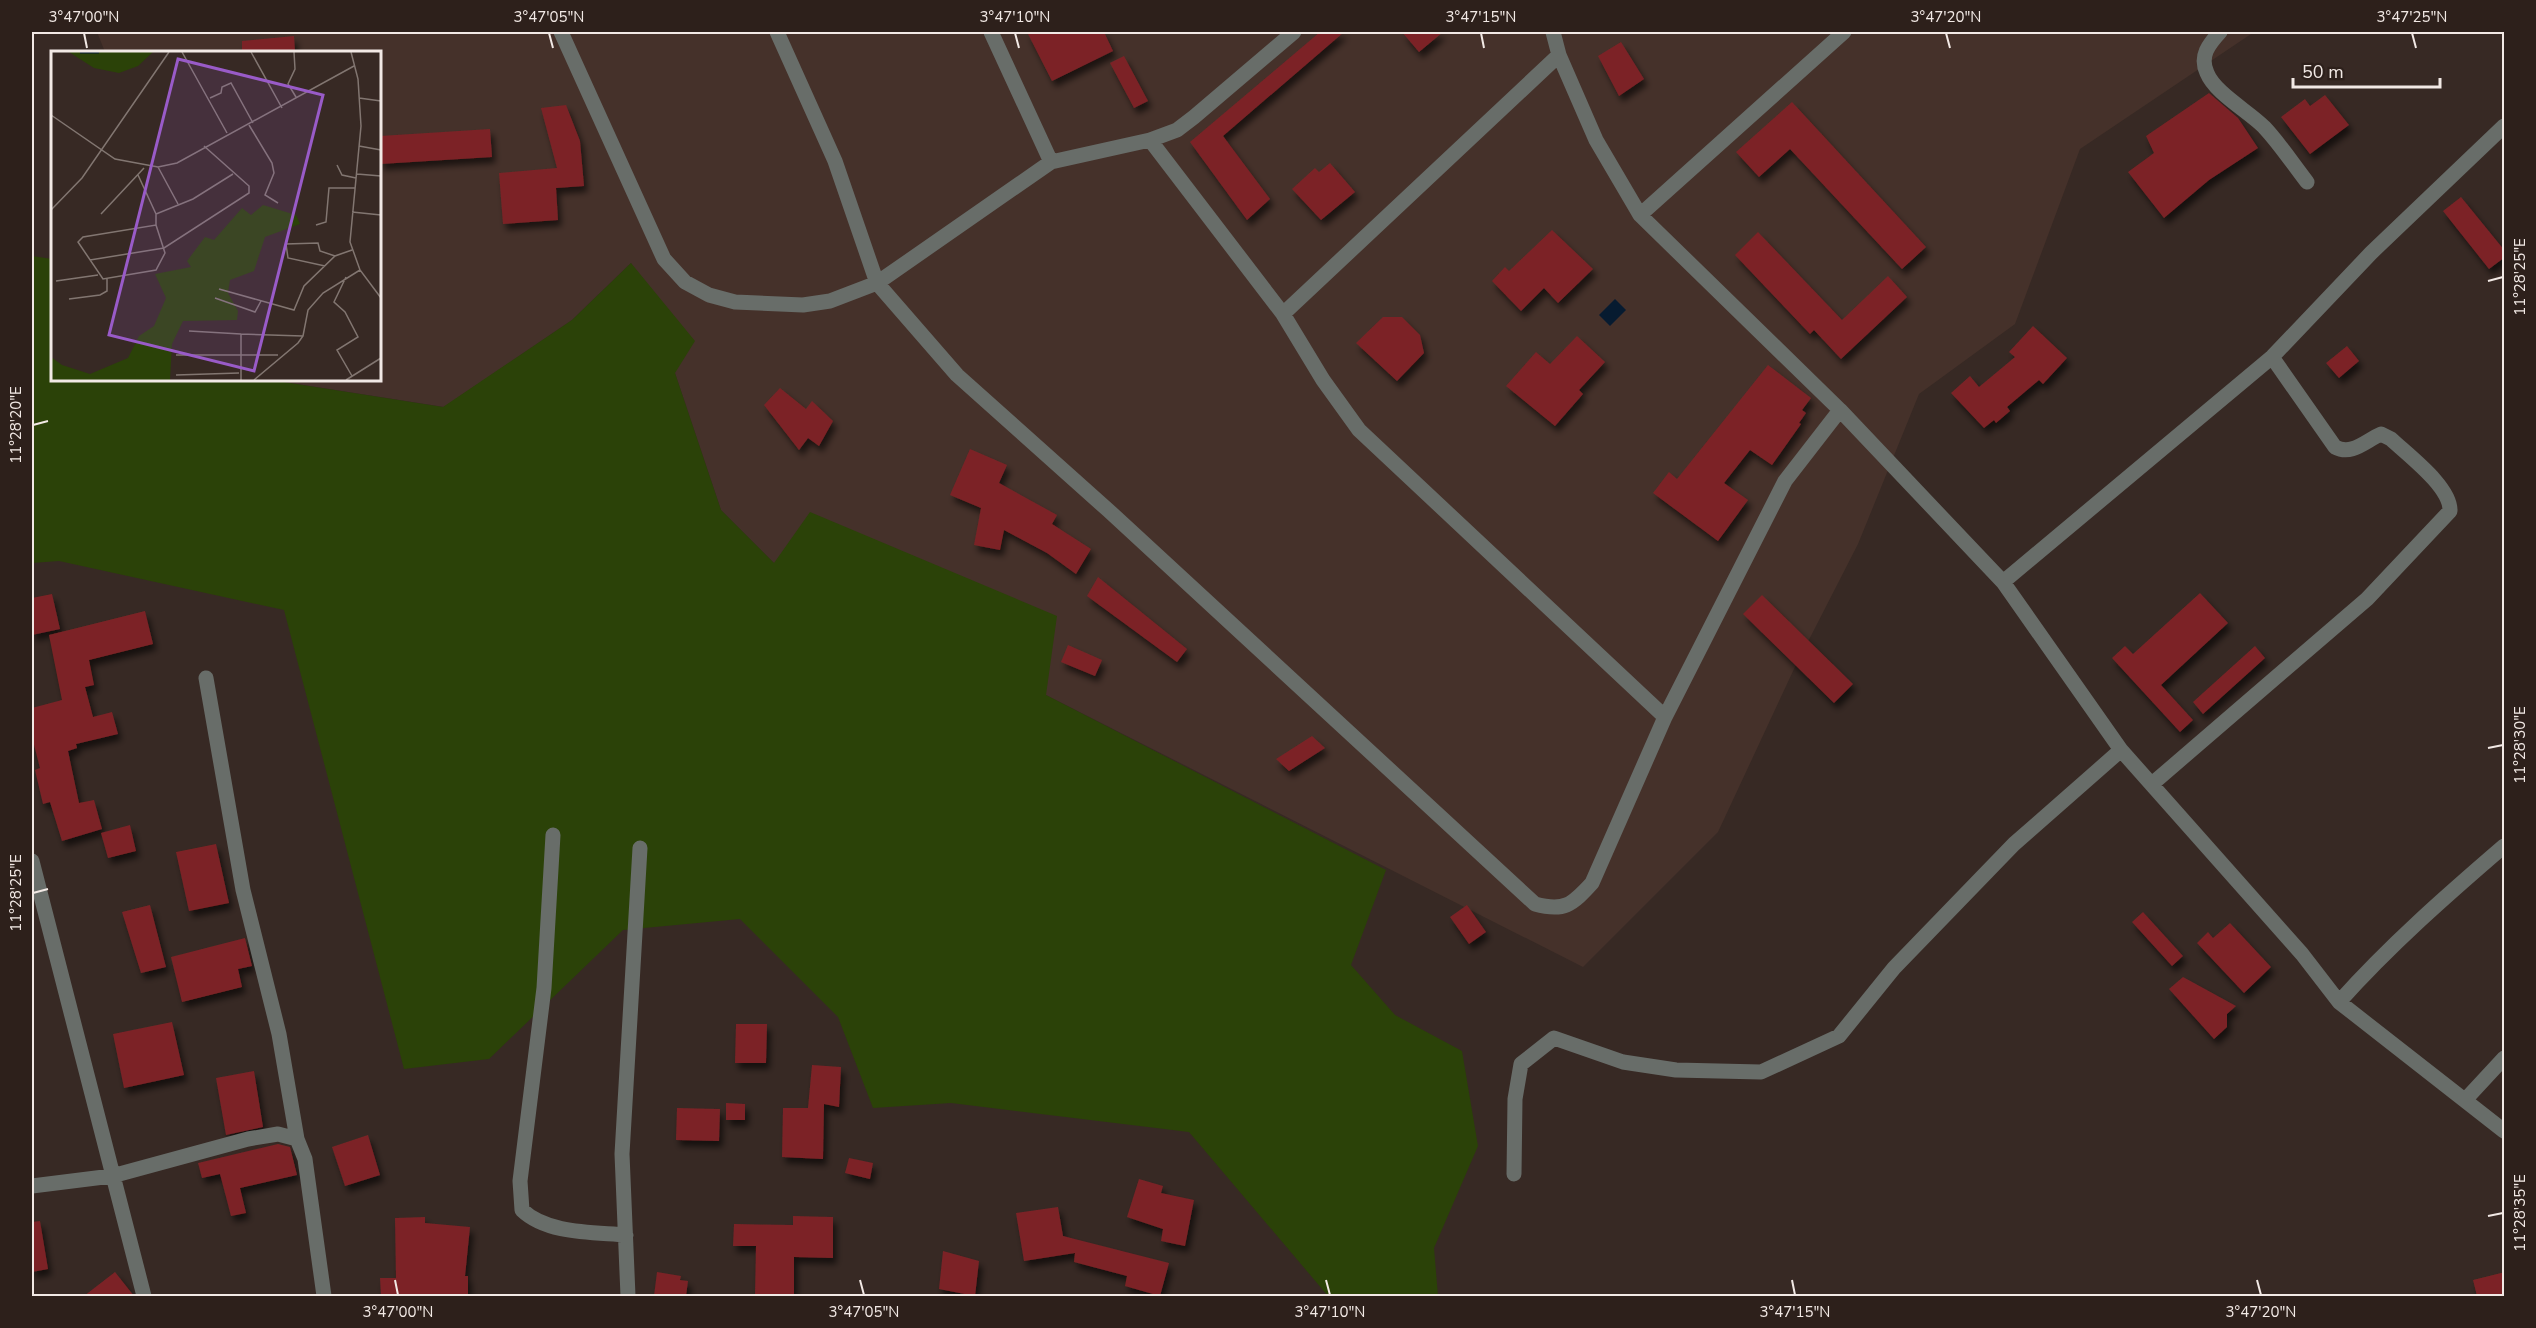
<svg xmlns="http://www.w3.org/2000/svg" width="2536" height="1328" viewBox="0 0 2536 1328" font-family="'Nunito Sans',sans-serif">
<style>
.built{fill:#45312a}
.green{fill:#2b4208}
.water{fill:#071b30}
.building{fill:#7b2326;filter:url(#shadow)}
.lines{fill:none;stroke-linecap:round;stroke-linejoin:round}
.minor{stroke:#686d69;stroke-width:15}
.ticks{fill:none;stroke:#f2e9e5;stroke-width:2}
.inset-river{fill:none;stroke:#071b30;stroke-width:3}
.inset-road{fill:none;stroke:#827671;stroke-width:1.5}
.view{fill:#995bc8;fill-opacity:0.15;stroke:#995bc8;stroke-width:3}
.inset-edge{fill:none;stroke:#f2e9e5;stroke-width:3}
.neatline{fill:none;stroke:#f2e9e5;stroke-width:2}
.ticks-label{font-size:15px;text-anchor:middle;fill:#f2e9e5}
</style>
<defs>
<filter id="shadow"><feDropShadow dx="3.5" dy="6" stdDeviation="3" flood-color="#0009"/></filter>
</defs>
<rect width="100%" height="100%" fill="#372924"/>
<path class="built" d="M 97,32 L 2254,32 L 2080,149 L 2015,324 L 1919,394 L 1858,544 L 1794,669 L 1718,832 L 1583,967 L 1046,695 L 774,563 L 721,510 L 675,373 L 631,263 L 572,320 L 444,407 L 271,380 L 380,380 L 380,52 L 105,52 Z"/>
<path class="green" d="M 32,256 L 52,259 L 52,380 L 271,380 L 443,407 L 572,320 L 631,263 L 695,341 L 675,373 L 721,510 L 774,563 L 810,512 L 1057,616 L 1046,695 L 1386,870 L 1351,965 L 1395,1015 L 1462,1051 L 1478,1146 L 1434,1248 L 1438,1296 L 1328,1296 L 1189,1132 L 951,1103 L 873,1108 L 838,1017 L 740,919 L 623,930 L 489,1059 L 404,1069 L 284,610 L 59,561 L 32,563 Z"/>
<path class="water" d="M 1615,299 L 1626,310 L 1610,326 L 1599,315 Z"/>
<path class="building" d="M 1027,32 L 1104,32 L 1113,51 L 1052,81 Z
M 1320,32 L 1344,32 L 1223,136 L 1270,199 L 1247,220 L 1190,142 Z
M 1402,32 L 1443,32 L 1419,52 Z
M 294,36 L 295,52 L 242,52 L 242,41 Z
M 1621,42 L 1644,79 L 1619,96 L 1598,56 Z
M 1124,56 L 1148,101 L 1134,108 L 1110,63 Z
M 2209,93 L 2238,118 L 2258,148 L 2209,180 L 2164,218 L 2128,172 L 2154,153 L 2146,136 Z
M 2325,95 L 2349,125 L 2310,154 L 2281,117 L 2305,99 L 2310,106 Z
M 1792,102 L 1926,247 L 1902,269 L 1790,149 L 1759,177 L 1736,152 Z
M 566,105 L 580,141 L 584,186 L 556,188 L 558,220 L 503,224 L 499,173 L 557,168 L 541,108 Z
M 490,129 L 492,157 L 380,164 L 380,136 Z
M 1330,163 L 1355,192 L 1321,220 L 1292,189 L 1315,168 L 1319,172 Z
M 2461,197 L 2505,251 L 2505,257 L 2489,269 L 2443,211 Z
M 1552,230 L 1593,269 L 1558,303 L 1544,288 L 1521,311 L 1492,281 L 1505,267 L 1509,271 Z
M 1758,232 L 1842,320 L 1888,276 L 1907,297 L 1841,359 L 1814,330 L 1810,334 L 1735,255 Z
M 1383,317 L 1402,317 L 1420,335 L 1424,353 L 1397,381 L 1356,343 Z
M 2033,326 L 2067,358 L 2043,384 L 2039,380 L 2007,407 L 2010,411 L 1996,423 L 1994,420 L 1984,428 L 1951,393 L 1970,376 L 1979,387 L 2015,357 L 2009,352 Z
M 1577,336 L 1605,362 L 1579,390 L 1583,394 L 1555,426 L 1506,386 L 1536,352 L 1550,364 Z
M 2347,346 L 2359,361 L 2339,378 L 2326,363 Z
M 1768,365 L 1811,398 L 1802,410 L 1806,413 L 1799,423 L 1801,424 L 1772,465 L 1750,450 L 1724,483 L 1748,500 L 1718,541 L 1653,493 L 1669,472 L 1677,479 Z
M 780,388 L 806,409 L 812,401 L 833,421 L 819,446 L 808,438 L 799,450 L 764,405 Z
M 970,449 L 1007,465 L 999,483 L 1057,515 L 1052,524 L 1091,549 L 1076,574 L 1047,553 L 1004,530 L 1000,550 L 974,545 L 981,508 L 950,495 Z
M 1098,577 L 1187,649 L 1177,662 L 1087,596 Z
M 2200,593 L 2228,623 L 2161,685 L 2193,720 L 2180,732 L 2112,658 L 2125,646 L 2133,654 Z
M 52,594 L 60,629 L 32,635 L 32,598 Z
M 1762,595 L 1853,684 L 1834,703 L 1743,614 Z
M 145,611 L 153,644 L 89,660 L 94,685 L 85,687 L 93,717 L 112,712 L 118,734 L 76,744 L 77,748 L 68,751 L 79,803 L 94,800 L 102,829 L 62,841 L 50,802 L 43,804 L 35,770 L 40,768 L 32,737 L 32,708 L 62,700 L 49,635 Z
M 1068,645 L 1102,660 L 1095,676 L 1061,662 Z
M 2255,646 L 2265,658 L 2203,714 L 2193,702 Z
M 1312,736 L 1325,748 L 1289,771 L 1276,759 Z
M 130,825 L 136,851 L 108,858 L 101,833 Z
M 216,844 L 229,903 L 189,911 L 176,852 Z
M 150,905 L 166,967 L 141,973 L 122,912 Z
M 1467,905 L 1486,932 L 1469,944 L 1450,917 Z
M 2143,912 L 2183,956 L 2172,966 L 2132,922 Z
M 2230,923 L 2271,967 L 2244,993 L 2197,943 L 2208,932 L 2213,938 Z
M 245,938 L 252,966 L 238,969 L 242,987 L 182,1002 L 171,957 Z
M 2183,977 L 2236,1006 L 2227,1014 L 2227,1027 L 2214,1039 L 2169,989 Z
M 172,1022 L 184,1075 L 124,1088 L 113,1034 Z
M 736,1024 L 767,1024 L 766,1063 L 735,1063 Z
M 812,1065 L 841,1067 L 839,1107 L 824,1104 L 823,1159 L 782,1157 L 783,1108 L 808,1108 Z
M 254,1071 L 263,1127 L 226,1135 L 216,1078 Z
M 726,1103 L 745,1104 L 745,1120 L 726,1120 Z
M 677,1108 L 720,1109 L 719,1141 L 676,1140 Z
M 368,1135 L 380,1175 L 345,1186 L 332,1147 Z
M 278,1144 L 290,1147 L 297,1175 L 240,1188 L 246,1213 L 231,1216 L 220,1174 L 202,1178 L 198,1163 Z
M 849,1158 L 873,1163 L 870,1179 L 845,1173 Z
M 1139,1179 L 1163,1186 L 1161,1193 L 1194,1200 L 1185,1246 L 1161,1241 L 1163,1229 L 1127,1217 Z
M 1058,1207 L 1063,1236 L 1169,1263 L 1160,1296 L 1125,1286 L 1127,1276 L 1074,1262 L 1075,1253 L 1024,1261 L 1016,1213 Z
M 793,1216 L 833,1217 L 833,1258 L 794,1257 L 794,1296 L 755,1296 L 756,1246 L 733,1246 L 734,1224 L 793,1225 Z
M 425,1217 L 425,1223 L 470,1227 L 465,1276 L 468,1276 L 468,1296 L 381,1296 L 380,1278 L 396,1278 L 395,1218 Z
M 40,1221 L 48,1269 L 32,1272 L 32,1222 Z
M 943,1251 L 979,1261 L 975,1296 L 939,1289 Z
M 115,1272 L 134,1296 L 84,1296 Z
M 657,1272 L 681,1276 L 680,1280 L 688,1281 L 686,1296 L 654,1296 Z
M 2505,1272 L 2505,1296 L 2477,1296 L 2473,1280 Z"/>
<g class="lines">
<path class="minor" d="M 561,32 L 664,259 L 685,282 L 709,295 L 735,302 L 803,305 L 830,301 L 877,283 L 1051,162 L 991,32
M 777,32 L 835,161 L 877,283 L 957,375 L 1108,510 L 1535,904 C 1564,912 1572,905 1592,883 L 1665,717 L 1785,481 L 1840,410
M 1553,32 L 1559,55 L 1596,140 L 1640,215 L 1840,410 L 2003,582 L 2121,750 L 2302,954 L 2339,1002 L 2504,1131
M 2220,32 C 2209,44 2199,56 2207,73 C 2215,93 2248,111 2264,127 C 2280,144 2293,164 2307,182
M 1150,140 L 1177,130 L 1194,117 L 1294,32
M 1051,162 L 1150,140 L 1283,314 L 1323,380 L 1359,430 L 1665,717
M 1640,215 L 1844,32
M 1283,314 L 1559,55
M 2003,582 L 2272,357 L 2371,253 L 2504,126
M 206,678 L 243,890 L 279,1034 L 297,1139
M 2152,784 L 2367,599 L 2450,511 C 2451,487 2409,456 2391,439 L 2381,434 C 2365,441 2352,456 2335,447 L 2272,357
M 553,835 L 544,988 L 520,1181 L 522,1210 C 547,1234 593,1232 626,1235
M 32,861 L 144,1296
M 2339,1002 C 2390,945 2447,895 2504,846
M 2466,1099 L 2504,1058
M 1514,1174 L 1515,1099 L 1521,1064 L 1554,1038 L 1623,1062 L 1676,1070 L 1761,1072 L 1839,1036 L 1894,968 L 2014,844 L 2121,750
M 32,1186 L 112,1176 L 248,1139 L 278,1134 L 297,1139 L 305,1159 L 324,1296
M 628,1296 L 622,1154 L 640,848"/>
</g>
<path class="ticks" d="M 84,33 L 87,48M 549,33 L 553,48M 1015,33 L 1019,48M 1481,33 L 1484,48M 1946,33 L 1950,48M 2412,33 L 2416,48M 2488,281 L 2503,277M 33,425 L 48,421M 2488,748 L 2503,745M 33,893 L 48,889M 2488,1216 L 2503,1213M 395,1280 L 398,1295M 860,1280 L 864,1295M 1326,1280 L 1330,1295M 1792,1280 L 1795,1295M 2257,1280 L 2261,1295"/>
<g transform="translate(51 51)">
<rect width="330" height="330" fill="#372924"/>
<path d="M 18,1 L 102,1 L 87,15 L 68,22 L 43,17 ZM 212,154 L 245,164 L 249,173 L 214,186 L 203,220 L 179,229 L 177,242 L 187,260 L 186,269 L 132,270 L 121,293 L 119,329 L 0,329 L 0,306 L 11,314 L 39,323 L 77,307 L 88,285 L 103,275 L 115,247 L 104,223 L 140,216 L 136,210 L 154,186 L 163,189 L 191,157 L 200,164 Z" fill="#2b4208"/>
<path class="inset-river" d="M 29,1 L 48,1"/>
<path class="inset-road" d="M 131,1 L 176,82M 200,1 L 231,57M 243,1 L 244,18 L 237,33 L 245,46M 300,1 L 307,28 L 310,75 L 299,191 L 309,219 L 330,247M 159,47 L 170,42 L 171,36 L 180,32 L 202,72M 308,47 L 330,50M 0,64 L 64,108 L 107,116 L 126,112 L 303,15M 198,74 L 221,112 L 223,122 L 214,144 L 227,152M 308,95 L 330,99M 286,114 L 291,124 L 305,127M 107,116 L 127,153M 306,123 L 330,125M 87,124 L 105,163M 0,159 L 31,127 L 118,1M 301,161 L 330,164M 50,163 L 93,117M 105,174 L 114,202 L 105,219 L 52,228 L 27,191 L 32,186 ZM 105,174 L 105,163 L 142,148 L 182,123M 265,174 L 275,171 L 278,137 L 304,137M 39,209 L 113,197 L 198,142 L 198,135 L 153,95M 274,215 L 237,207 L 235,193 L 267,192 L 269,200 L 284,205M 295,226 L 283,251 L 294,261 L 307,286 L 286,299 L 301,325M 5,230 L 47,224M 168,238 L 243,259 L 253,235 L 284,205 L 301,199M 164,247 L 204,261 L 210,250M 18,248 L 49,244 L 56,240 L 56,228M 138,280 L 190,283M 125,304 L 227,304M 125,324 L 188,322M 190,329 L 190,283 L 252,285M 203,329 L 247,292 L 252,285 L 257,259 L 272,242 L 309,219M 295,329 L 330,307"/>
<path class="view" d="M 127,8 L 272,44 L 203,320 L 58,284 Z"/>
<rect width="330" height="330" class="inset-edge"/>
</g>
<rect width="2536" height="1328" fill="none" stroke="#2d201b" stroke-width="66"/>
<path d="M2293 78v9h147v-9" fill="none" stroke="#f2e9e5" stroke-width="3"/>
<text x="2302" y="78" font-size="18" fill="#f2e9e5" stroke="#2d201b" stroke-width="4.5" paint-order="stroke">50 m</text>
<rect x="33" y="33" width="2470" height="1262" class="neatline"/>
<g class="ticks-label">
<text x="84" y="22">3°47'00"N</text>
<text x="549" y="22">3°47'05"N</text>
<text x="1015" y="22">3°47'10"N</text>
<text x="1481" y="22">3°47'15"N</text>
<text x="1946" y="22">3°47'20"N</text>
<text x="2412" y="22">3°47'25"N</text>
<text transform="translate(2520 277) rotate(-90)" y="5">11°28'25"E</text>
<text transform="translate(16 425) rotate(-90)" y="5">11°28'20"E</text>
<text transform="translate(2520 745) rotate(-90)" y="5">11°28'30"E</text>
<text transform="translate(16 893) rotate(-90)" y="5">11°28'25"E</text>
<text transform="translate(2520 1213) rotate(-90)" y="5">11°28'35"E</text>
<text x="398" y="1317">3°47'00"N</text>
<text x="864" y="1317">3°47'05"N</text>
<text x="1330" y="1317">3°47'10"N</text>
<text x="1795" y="1317">3°47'15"N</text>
<text x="2261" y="1317">3°47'20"N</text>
</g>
</svg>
